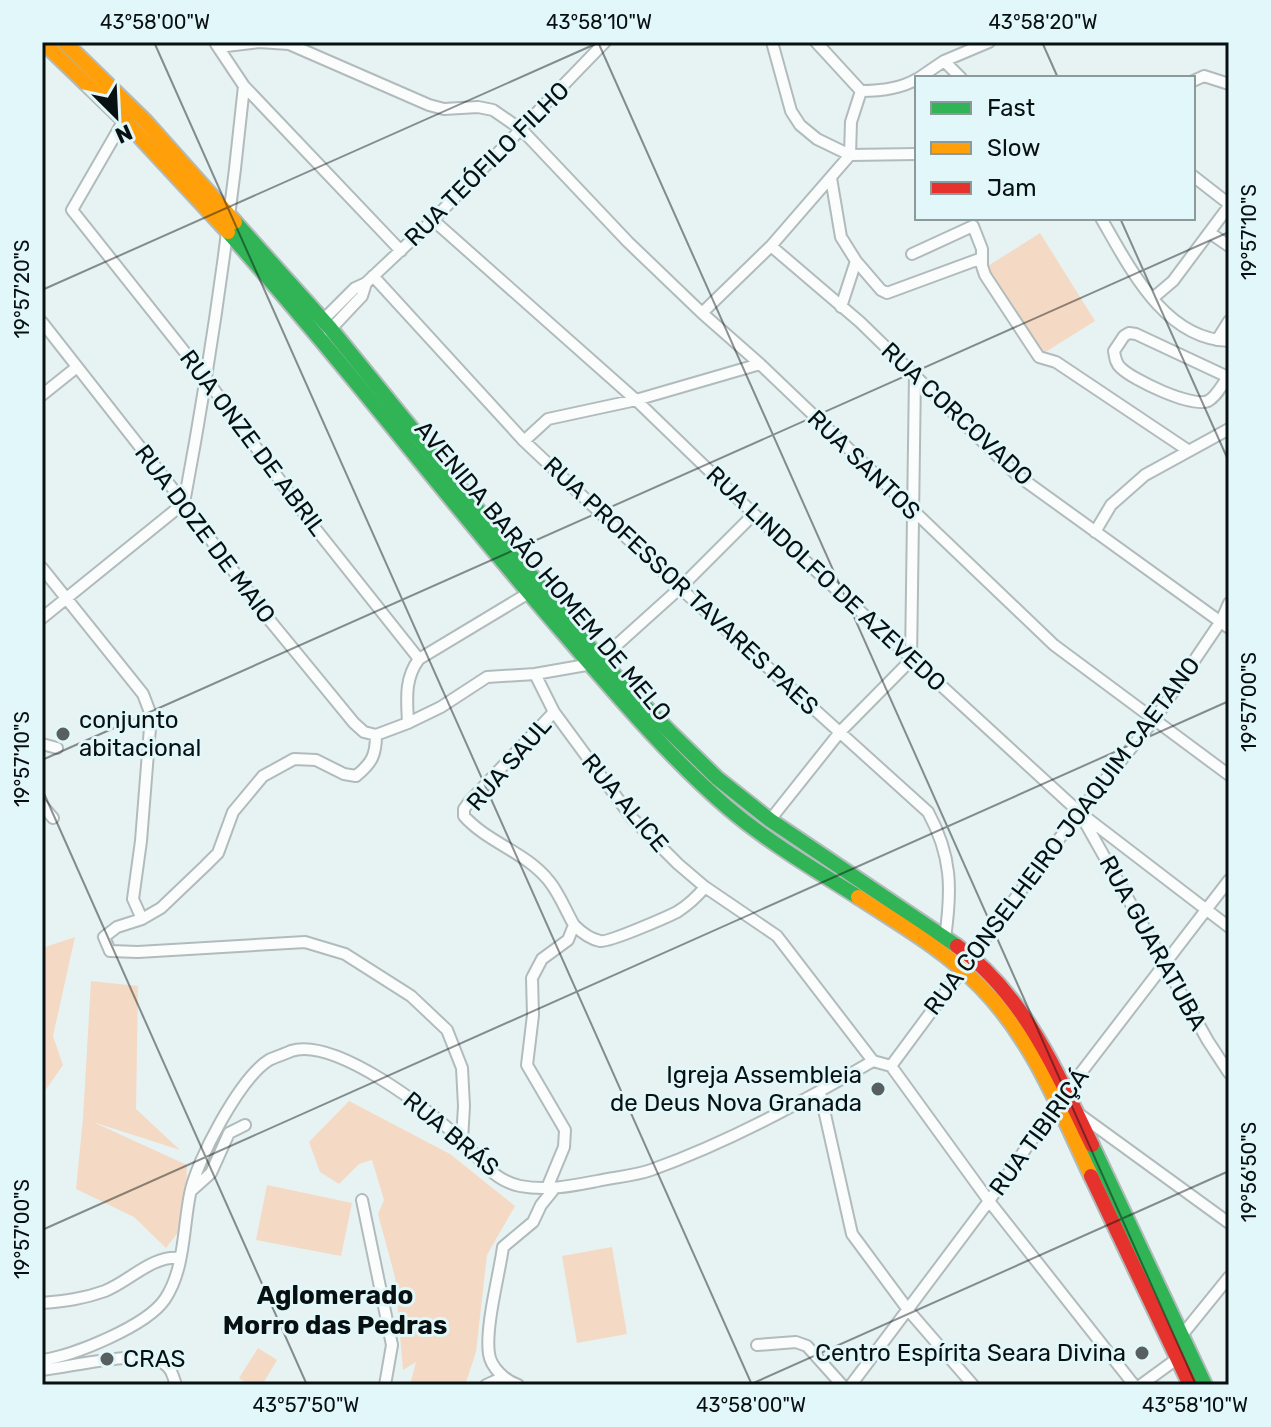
<svg xmlns="http://www.w3.org/2000/svg" width="1271" height="1427" viewBox="0 0 1271 1427" font-family="Rubik,sans-serif">
<style>
.green{fill:#f4dac4}
.lines{fill:none;stroke-linecap:round;stroke-linejoin:round}
.street-casing{stroke:#b2bbbc;stroke-width:14}
.fast-casing{stroke:#b2bbbc;stroke-width:18}
.slow-casing{stroke:#b2bbbc;stroke-width:18}
.jam-casing{stroke:#b2bbbc;stroke-width:18}
.street{stroke:#fbfdfd;stroke-width:10}
.fast{stroke:#30b455;stroke-width:14}
.slow{stroke:#ff9f0a;stroke-width:14}
.jam{stroke:#e5322d;stroke-width:14}
.ticks{fill:none;stroke:#091011;stroke-width:2;stroke-opacity:0.45}
.poi-dot{fill:#575f60;stroke:#e1f7f9;stroke-width:3}
.labels{text-anchor:middle;dominant-baseline:central;stroke-width:6;stroke-linejoin:round;paint-order:stroke}
.street-label{font-size:24px;fill:#091011;stroke:#e1f7f9}
.poi-label{font-size:24px;fill:#091011;stroke:#e1f7f9;text-anchor:start}
.neighbourhood-label{font-size:26px;font-weight:bold;fill:#091011;stroke:#e1f7f9}
.neatline{fill:none;stroke:#091011;stroke-width:3}
.ticks-label{font-size:20px;text-anchor:middle;fill:#091011}
</style>
<rect width="100%" height="100%" fill="#e7f2f3"/>
<path class="green" d="M 1040,233 L 1095,321 L 1039,356 L 983,269 Z
M 75,937 L 53,1036 L 63,1065 L 42,1095 L 42,948 Z
M 91,981 L 138,986 L 136,1109 L 180,1150 L 93,1122 L 187,1165 L 185,1223 L 166,1248 L 134,1217 L 76,1189 L 83,1118 Z
M 349,1101 L 450,1154 L 515,1206 L 487,1255 L 476,1352 L 465,1385 L 410,1385 L 416,1362 L 403,1370 L 395,1277 L 378,1214 L 384,1200 L 372,1160 L 359,1164 L 339,1184 L 320,1172 L 309,1142 Z
M 267,1185 L 352,1203 L 341,1256 L 256,1240 Z
M 612,1247 L 627,1334 L 577,1343 L 562,1256 Z
M 258,1348 L 277,1360 L 262,1385 L 249,1385 L 239,1378 Z"/>
<g class="lines">
<g class="street-casing">
<path id="street" d="M 772,42 L 791,111 L 800,125 L 817,139 L 850,155 L 917,154
M 816,42 L 861,91 C 880,91 900,89 917,79
M 216,44 L 244,86 L 401,251
M 218,47 L 259,42 L 289,44 L 429,105 L 444,109 L 478,107 L 493,110 L 522,130 L 628,242 L 702,313 L 760,364 L 1054,645 L 1229,775
M 944,61 L 961,78
M 919,78 L 944,61 L 989,42
M 1193,81 L 1204,76 L 1229,84
M 124,120 L 72,210 L 207,380 L 311,523 L 419,659
M 1193,176 L 1229,204
M 831,178 L 841,237 L 856,261 L 841,307
M 1101,218 C 1130,268 1164,339 1229,341
M 433,220 L 636,400 L 754,514 L 1079,812 L 1229,927
M 1210,233 L 1229,246
M 771,246 L 860,322 L 1017,475 L 1229,628
M 912,254 L 973,226 L 982,249 L 982,266 L 985,275 L 1039,357 L 1056,362 L 1189,451
M 856,261 L 881,290 L 887,293 L 982,258
M 373,276 L 524,441 L 680,588 L 928,812 C 952,856 952,889 945,938
M 1153,298 L 1173,281 L 1229,206
M 702,313 L 771,246 L 850,155 L 851,122 L 861,91
M 323,320 L 355,288 L 366,283 L 433,220 L 605,42
M 42,322 L 184,503 L 267,617 L 354,723 L 364,732 L 376,735
M 329,331 L 362,296 L 366,283
M 1129,333 L 1136,334 L 1228,377 C 1222,385 1216,397 1208,401 C 1192,408 1133,380 1121,368 C 1116,364 1115,358 1114,351 L 1124,336 Z
M 1217,340 L 1229,321
M 42,395 L 77,367
M 524,441 L 548,419 L 636,400 L 760,364
M 184,503 C 210,365 230,226 244,86
M 1095,532 L 1111,505 L 1145,475 L 1229,429
M 42,568 L 143,694 L 151,715 L 141,841 L 133,899 L 142,919
M 42,618 L 184,503
M 600,660 L 680,588 L 754,514
M 535,674 L 554,712 L 632,818 L 678,864 L 705,887 L 777,936 L 873,1061 L 891,1066
M 408,723 C 407,700 404,679 419,659 L 527,594
M 376,735 C 376,755 372,763 356,776 L 344,774 L 316,760 L 294,759 L 263,776 L 233,812 L 218,853 L 205,866 L 161,908 L 142,919 L 117,927 L 104,937 L 110,951 L 138,952 L 305,942 L 345,954 L 411,996 L 447,1030 L 462,1068 L 464,1106 L 462,1140
M 376,735 L 408,723 L 441,707 L 487,677 L 535,674 L 592,664
M 42,744 L 57,748
M 42,805 L 53,818
M 1082,817 L 1208,1041 L 1229,1073
M 770,820 L 840,732 L 911,660 L 915,375
M 574,925 C 581,932 590,939 600,941 C 608,943 667,917 677,912 C 688,905 697,897 705,887
M 891,1066 L 1079,812 L 1154,720 L 1221,621 L 1229,603
M 891,1066 L 989,1201 L 1134,1385
M 820,1092 L 852,1234 L 909,1311 L 973,1385
M 1079,1114 L 1229,1223
M 547,1188 L 564,1147 L 565,1130 L 527,1065 L 533,1015 L 532,978 L 542,959 L 568,940 L 574,925 C 566,911 559,893 549,881 C 526,852 488,843 464,816 L 464,809 L 469,802 L 554,712
M 192,1190 L 211,1173 L 229,1133 L 245,1125
M 362,1200 L 392,1345 L 385,1385
M 42,1303 C 65,1301 83,1299 105,1291 C 130,1281 152,1255 180,1258
M 1182,1335 L 1229,1277
M 757,1345 L 796,1342 L 807,1346 L 842,1385
M 42,1360 C 73,1356 147,1326 165,1299 C 185,1269 183,1228 190,1194 C 196,1161 240,1078 269,1060 C 275,1057 285,1054 291,1051 C 335,1037 428,1109 459,1138 C 479,1156 491,1180 520,1186 C 547,1191 571,1186 597,1181 C 615,1177 634,1176 651,1170 C 729,1142 802,1102 873,1061
M 42,1370 C 72,1367 137,1349 163,1363 C 172,1368 173,1377 176,1385
M 486,1385 L 497,1380 L 508,1382
M 518,1385 C 506,1381 491,1368 489,1354 C 485,1327 499,1276 503,1247 L 533,1222 L 541,1205 L 554,1189
M 851,1385 L 989,1201 L 1057,1104 L 1229,880
M 1141,1385 L 1178,1358"/>
</g>
<g class="fast-casing">
<path id="fast" d="M 235,222 L 330,328 L 600,660 L 670,732 L 717,778 L 770,820 L 957,946
M 228,232 C 345,363 451,504 566,636 C 617,695 669,757 728,808 C 768,842 814,869 858,897
M 1092,1145 L 1205,1385"/>
</g>
<g class="slow-casing">
<path id="slow" d="M 43,42 L 126,122 L 228,232
M 64,42 L 145,121 L 235,222
M 858,897 C 900,924 946,951 981,987 C 1033,1040 1060,1110 1091,1176"/>
</g>
<g class="jam-casing">
<path id="jam" d="M 957,946 C 1024,994 1057,1073 1092,1145
M 1091,1176 L 1190,1385"/>
</g>
<use href="#street" class="street"/>
<use href="#fast" class="fast"/>
<use href="#slow" class="slow"/>
<use href="#jam" class="jam"/>
</g>
<path class="ticks" d="M 154,42 L 752,1385M 598,42 L 1196,1385M 1042,42 L 1058,78M 1120,218 L 1229,462M 42,290 L 600,42M 42,760 L 1229,232M 42,789 L 307,1385M 42,1230 L 1229,701M 749,1385 L 1229,1171"/>
<g class="poi-dot">
<circle cx="63" cy="734" r="8"/>
<circle cx="878" cy="1089" r="8"/>
<circle cx="1142" cy="1353" r="8"/>
<circle cx="107" cy="1359" r="8"/>
</g>
<g class="labels">
<g class="street-label">
<text transform="translate(487 164) rotate(-45)">RUA TEÓFILO FILHO</text>
<text transform="translate(957 414) rotate(43)">RUA CORCOVADO</text>
<text transform="translate(253 443) rotate(53)">RUA ONZE DE ABRIL</text>
<text transform="translate(864 465) rotate(44)">RUA SANTOS</text>
<text transform="translate(205 534) rotate(53)">RUA DOZE DE MAIO</text>
<text transform="translate(543 571) rotate(50)">AVENIDA BARÃO HOMEM DE MELO</text>
<text transform="translate(826 579) rotate(43)">RUA LINDOLFO DE AZEVEDO</text>
<text transform="translate(681 586) rotate(43)">RUA PROFESSOR TAVARES PAES</text>
<text transform="translate(509 764) rotate(-49)">RUA SAUL</text>
<text transform="translate(625 803) rotate(50)">RUA ALICE</text>
<text transform="translate(1062 836) rotate(-53)">RUA CONSELHEIRO JOAQUIM CAETANO</text>
<text transform="translate(1153 943) rotate(61)">RUA GUARATUBA</text>
<text transform="translate(1039 1132) rotate(-54)">RUA TIBIRIÇÁ</text>
<text transform="translate(451 1134) rotate(40)">RUA BRÁS</text>
</g>
<g class="poi-label">
<text x="79" y="720">conjunto<tspan x="79" dy="28">abitacional</tspan></text>
<text x="862" y="1075" text-anchor="end">Igreja Assembleia<tspan x="862" dy="28">de Deus Nova Granada</tspan></text>
<text x="1126" y="1353" text-anchor="end">Centro Espírita Seara Divina</text>
<text x="123" y="1359">CRAS</text>
</g>
<g class="neighbourhood-label">
<text x="335" y="1295">Aglomerado<tspan x="335" dy="30">Morro das Pedras</tspan></text>
</g>
</g>
<rect width="1271" height="1427" fill="none" stroke="#e1f7f9" stroke-width="88"/>
<rect x="915" y="76" width="280" height="144" fill="#e1f7f9" stroke="#8b9b9c" stroke-width="2"/>
<rect x="931" y="102" width="40" height="12" fill="#30b455" stroke="#8b9b9c" stroke-width="2"/>
<text x="987" y="116" font-size="24" fill="#091011">Fast</text>
<rect x="931" y="142" width="40" height="12" fill="#ff9f0a" stroke="#8b9b9c" stroke-width="2"/>
<text x="987" y="156" font-size="24" fill="#091011">Slow</text>
<rect x="931" y="182" width="40" height="12" fill="#e5322d" stroke="#8b9b9c" stroke-width="2"/>
<text x="987" y="196" font-size="24" fill="#091011">Jam</text>
<g transform="translate(116 116) rotate(156)" stroke="#e1f7f9" stroke-width="6" paint-order="stroke">
<path d="M0-6L14 30L0 20L-14 30Z" fill="#091011"/>
<text y="-12" font-size="22" font-weight="bold" text-anchor="middle" fill="#091011">N</text>
</g>
<rect x="44" y="44" width="1183" height="1339" class="neatline"/>
<g class="ticks-label">
<text x="155" y="29">43°58'00"W</text>
<text x="599" y="29">43°58'10"W</text>
<text x="1043" y="29">43°58'20"W</text>
<text transform="translate(1249 232) rotate(-90)" y="7">19°57'10"S</text>
<text transform="translate(22 289) rotate(-90)" y="7">19°57'20"S</text>
<text transform="translate(1249 702) rotate(-90)" y="7">19°57'00"S</text>
<text transform="translate(22 759) rotate(-90)" y="7">19°57'10"S</text>
<text transform="translate(1249 1172) rotate(-90)" y="7">19°56'50"S</text>
<text transform="translate(22 1229) rotate(-90)" y="7">19°57'00"S</text>
<text x="306" y="1412">43°57'50"W</text>
<text x="751" y="1412">43°58'00"W</text>
<text x="1195" y="1412">43°58'10"W</text>
</g>
</svg>
